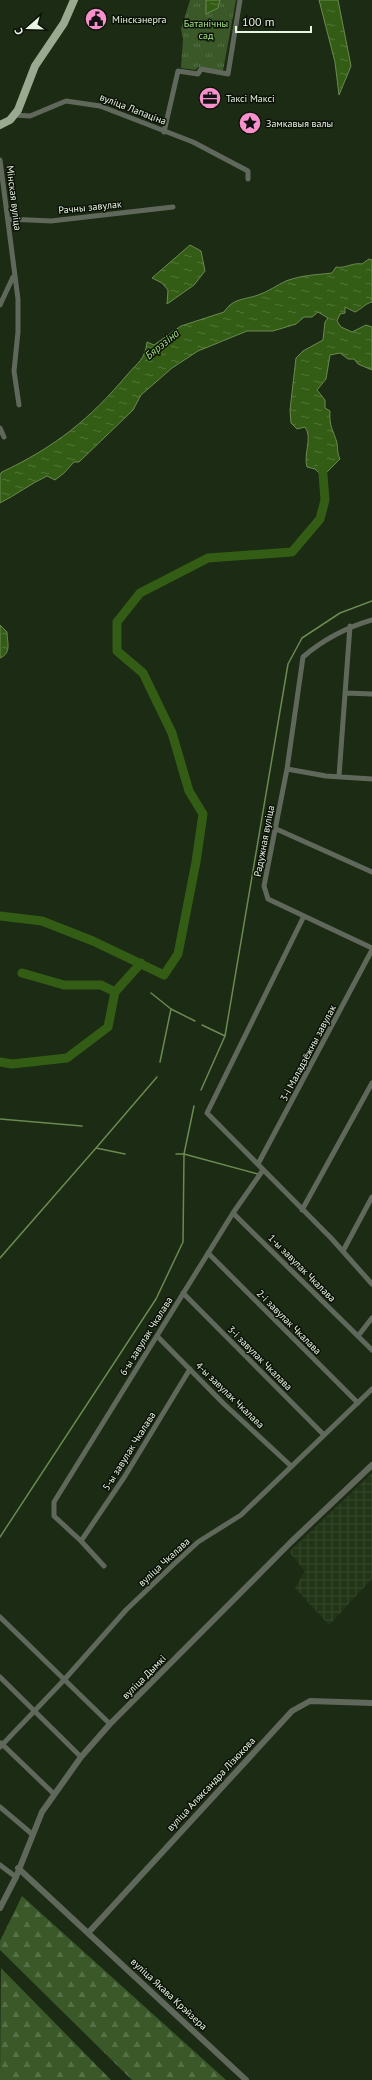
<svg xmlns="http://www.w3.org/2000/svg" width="372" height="2080" viewBox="0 0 372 2080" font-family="'PT Sans',sans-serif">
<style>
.industrial{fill:url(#industrial-grid)}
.forest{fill:url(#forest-firs)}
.park{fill:url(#park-tufts)}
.water{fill:url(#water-ripples);stroke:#6a8a52}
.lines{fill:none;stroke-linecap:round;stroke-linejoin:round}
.stream{stroke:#6a8a52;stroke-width:1.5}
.river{stroke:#335d14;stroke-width:9}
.minor{stroke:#60685c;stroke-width:5}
.tertiary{stroke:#60685c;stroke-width:6}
.primary{stroke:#99aa91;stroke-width:8}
.labels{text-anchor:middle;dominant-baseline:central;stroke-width:3;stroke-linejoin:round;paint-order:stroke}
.poi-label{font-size:10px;fill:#e9f4e4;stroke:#0b1107;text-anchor:start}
.park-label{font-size:10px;fill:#a6e483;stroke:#0b1107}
.street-label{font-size:10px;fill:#e9f4e4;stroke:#0b1107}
.water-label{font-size:11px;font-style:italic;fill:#a2df7f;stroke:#0b1107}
</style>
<defs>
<pattern id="industrial-grid" width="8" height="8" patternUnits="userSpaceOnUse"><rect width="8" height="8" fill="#223517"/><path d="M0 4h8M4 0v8" fill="none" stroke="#37492d"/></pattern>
<pattern id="forest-firs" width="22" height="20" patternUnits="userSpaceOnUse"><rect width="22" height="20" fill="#3a5828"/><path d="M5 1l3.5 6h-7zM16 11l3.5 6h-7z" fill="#567147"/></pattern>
<pattern id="park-tufts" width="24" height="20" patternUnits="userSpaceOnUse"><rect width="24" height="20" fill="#3a5828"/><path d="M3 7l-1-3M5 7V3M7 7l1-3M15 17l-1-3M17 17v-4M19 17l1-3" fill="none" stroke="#567147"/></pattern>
<pattern id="water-ripples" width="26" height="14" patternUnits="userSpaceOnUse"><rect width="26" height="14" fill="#335d14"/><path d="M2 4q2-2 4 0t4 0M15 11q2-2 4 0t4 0" fill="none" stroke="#517536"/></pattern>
</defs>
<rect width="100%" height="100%" fill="#1c2b13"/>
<path class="industrial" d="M 372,1473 L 372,1579 L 329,1625 L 295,1588 L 305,1571 L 289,1552 Z"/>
<path class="forest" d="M 22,1896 L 226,2080 L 132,2080 L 0,1950 L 0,1941 Z
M 1,1968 L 111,2080 L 0,2080 Z"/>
<path class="park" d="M 190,0 L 236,0 L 223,71 L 198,67 L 196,70 L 181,68 L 183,39 L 181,29 Z"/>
<path class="water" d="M 206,0 L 220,0 L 218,8 L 206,14 Z
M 319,0 L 338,0 L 351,66 L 339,95 L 335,62 Z
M 190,245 L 201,251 L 205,271 L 194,285 L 167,304 L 168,290 L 162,283 L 152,278 Z
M 369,259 L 372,260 L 372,302 C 364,304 362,309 355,312 L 345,307 L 345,313 L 340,314 L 337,321 L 341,327 L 352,332 L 366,325 L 372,327 L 372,370 L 358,364 L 354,359 L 348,359 L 340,353 L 330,355 L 326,379 L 317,390 L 325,400 L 325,408 L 330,411 C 329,427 333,429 337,443 C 338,449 337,453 340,459 L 326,473 L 319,473 L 315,469 L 307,467 C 303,454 313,438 305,427 L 297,429 L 291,423 L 290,410 L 296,358 L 303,351 L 323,340 L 325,322 L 328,318 L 318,312 L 312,317 L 304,317 L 296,324 L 273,331 L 247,331 L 198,351 L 172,368 L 141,395 L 133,410 L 79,462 L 74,462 L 64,473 L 55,480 L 47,476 C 30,484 16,495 0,503 L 0,474 L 2,472 C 55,447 90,419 127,375 C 138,362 145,360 147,342 L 154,345 L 181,326 L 224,312 C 233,298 244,300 258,295 C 268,292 277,285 286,281 C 302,275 315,275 332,273 L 336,267 C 345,269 353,262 362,264 Z
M 0,625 L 7,632 C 7,642 12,653 0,658 Z"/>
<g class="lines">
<path class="stream" d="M 151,993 L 171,1009 L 160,1062
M 171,1009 L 195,1021
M 225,1036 L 288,664 L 302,638 L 340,613 L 372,601
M 201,1090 L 225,1036 L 202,1025
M 0,1119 L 82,1126
M 125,1154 L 96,1148 L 157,1077
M 176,1154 L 184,1154 L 194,1106
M 0,1258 L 96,1148
M 0,1537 L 156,1299 L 183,1242 L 184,1154 L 258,1174"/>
<path class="river" d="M 0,916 L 42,921 L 93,941 L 164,975 L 178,954 L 196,862 L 203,814 L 189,791 L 172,733 L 143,673 L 117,651 L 117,622 L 140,593 L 208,558 L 292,552 L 320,519 L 325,500 L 322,462
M 22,973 L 64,985 L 101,985 L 115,992
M 0,1062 L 12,1064 L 67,1058 L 108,1027 L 115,992 L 141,963"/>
<path class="minor" d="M 15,115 L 30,116 L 66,101 L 100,106 L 193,142 L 248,171 L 248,179
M 164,132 L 178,71 L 198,74 L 201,69 L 228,74 L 240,0
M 0,160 L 18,299 L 18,332 L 14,371 L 19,405
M 9,219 L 51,221 L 173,207
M 0,305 L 13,277
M 0,428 L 4,437
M 372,620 C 345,628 324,639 303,657 L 287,769 L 264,886 L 268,899 L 304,916 L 207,1113 L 331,1238 L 372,1284
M 346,693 L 372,694
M 287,769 L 326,776 L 372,779
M 339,776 L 350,626
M 274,828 L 372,872
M 304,916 L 372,948
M 258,1164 L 372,950
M 302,1210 L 372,1083
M 233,1213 L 372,1350
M 343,1251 L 372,1197
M 208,1253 L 358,1403
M 183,1293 L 324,1435
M 157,1336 L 224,1404 L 291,1466
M 358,1336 L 372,1318
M 81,1541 L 125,1476 L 190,1369
M 104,1566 L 81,1541 L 54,1516 L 54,1502 L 233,1213 L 263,1170
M 0,1617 L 110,1724
M 0,1677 L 81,1757
M 1,1743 L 54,1794
M 0,1747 L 64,1680 L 126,1610 L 173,1565 L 198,1542 L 241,1515 L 372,1389
M 0,1807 L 32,1834
M 0,1865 L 16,1877"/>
<path class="tertiary" d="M 18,1868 L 246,2080
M 0,1908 L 16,1877 L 42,1812 L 81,1757 L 110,1724 L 291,1542 L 372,1465
M 89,1932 L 292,1711 L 310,1701 L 372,1703"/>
<path class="primary" d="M 0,125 L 10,120 L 18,110 L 35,66 L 64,23 L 74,0"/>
</g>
<defs>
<g id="civic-disc" transform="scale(1.15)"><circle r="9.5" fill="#f890cc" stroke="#0b1107"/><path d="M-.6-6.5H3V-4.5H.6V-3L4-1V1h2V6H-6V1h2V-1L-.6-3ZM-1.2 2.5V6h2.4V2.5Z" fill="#111"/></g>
<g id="office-disc" transform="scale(1.15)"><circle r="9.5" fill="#f890cc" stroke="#0b1107"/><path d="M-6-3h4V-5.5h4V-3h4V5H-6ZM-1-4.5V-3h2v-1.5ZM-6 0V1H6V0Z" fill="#111"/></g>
<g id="sight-disc" transform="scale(1.15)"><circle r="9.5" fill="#f890cc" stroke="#0b1107"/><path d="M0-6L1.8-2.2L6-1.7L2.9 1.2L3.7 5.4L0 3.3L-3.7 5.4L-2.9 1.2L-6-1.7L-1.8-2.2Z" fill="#111"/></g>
</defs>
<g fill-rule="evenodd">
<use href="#civic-disc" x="96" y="19"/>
<use href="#office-disc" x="210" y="98"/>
<use href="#sight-disc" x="250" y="123"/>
</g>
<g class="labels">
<g class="poi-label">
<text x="112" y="19">Мінскэнерга</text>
<text x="226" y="98">Таксі Максі</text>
<text x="266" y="123">Замкавыя валы</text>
</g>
<g class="park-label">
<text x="206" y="23">Батанічны<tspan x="206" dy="12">сад</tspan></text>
</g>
<g class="street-label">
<text transform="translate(133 109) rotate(21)">вуліца Лапаціна</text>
<text transform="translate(14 198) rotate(83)">Мінская вуліца</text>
<text transform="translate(90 207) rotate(-6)">Рачны завулак</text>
<text transform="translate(264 841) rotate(-79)">Радужная вуліца</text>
<text transform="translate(308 1053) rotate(-62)">3-і Маладзёжны завулак</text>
<text transform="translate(302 1268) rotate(45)">1-ы завулак Чкалава</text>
<text transform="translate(289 1322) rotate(45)">2-і завулак Чкалава</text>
<text transform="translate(146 1336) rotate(-58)">6-ы завулак Чкалава</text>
<text transform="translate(260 1358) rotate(45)">3-і завулак Чкалава</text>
<text transform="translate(230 1395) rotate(44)">4-ы завулак Чкалава</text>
<text transform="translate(129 1451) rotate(-58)">5-ы завулак Чкалава</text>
<text transform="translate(164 1562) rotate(-43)">вуліца Чкалава</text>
<text transform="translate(144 1677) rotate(-45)">вуліца Дымкі</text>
<text transform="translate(211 1784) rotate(-47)">вуліца Аляксандра Лізюкова</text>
<text transform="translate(169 1994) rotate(43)">вуліца Якава Крэйзера</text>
</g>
<g class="water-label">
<text transform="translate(162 344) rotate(-39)">Бярэзіна</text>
</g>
</g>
<g transform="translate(28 28) rotate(250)" stroke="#0b1107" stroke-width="3" paint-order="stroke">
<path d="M0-3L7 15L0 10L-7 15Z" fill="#e9f4e4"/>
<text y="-6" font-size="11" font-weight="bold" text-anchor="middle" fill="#e9f4e4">С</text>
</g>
<path d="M236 26v6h75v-6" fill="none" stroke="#e9f4e4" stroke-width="2"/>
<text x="242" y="26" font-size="12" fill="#e9f4e4" stroke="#0b1107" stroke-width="3" paint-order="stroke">100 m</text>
</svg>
